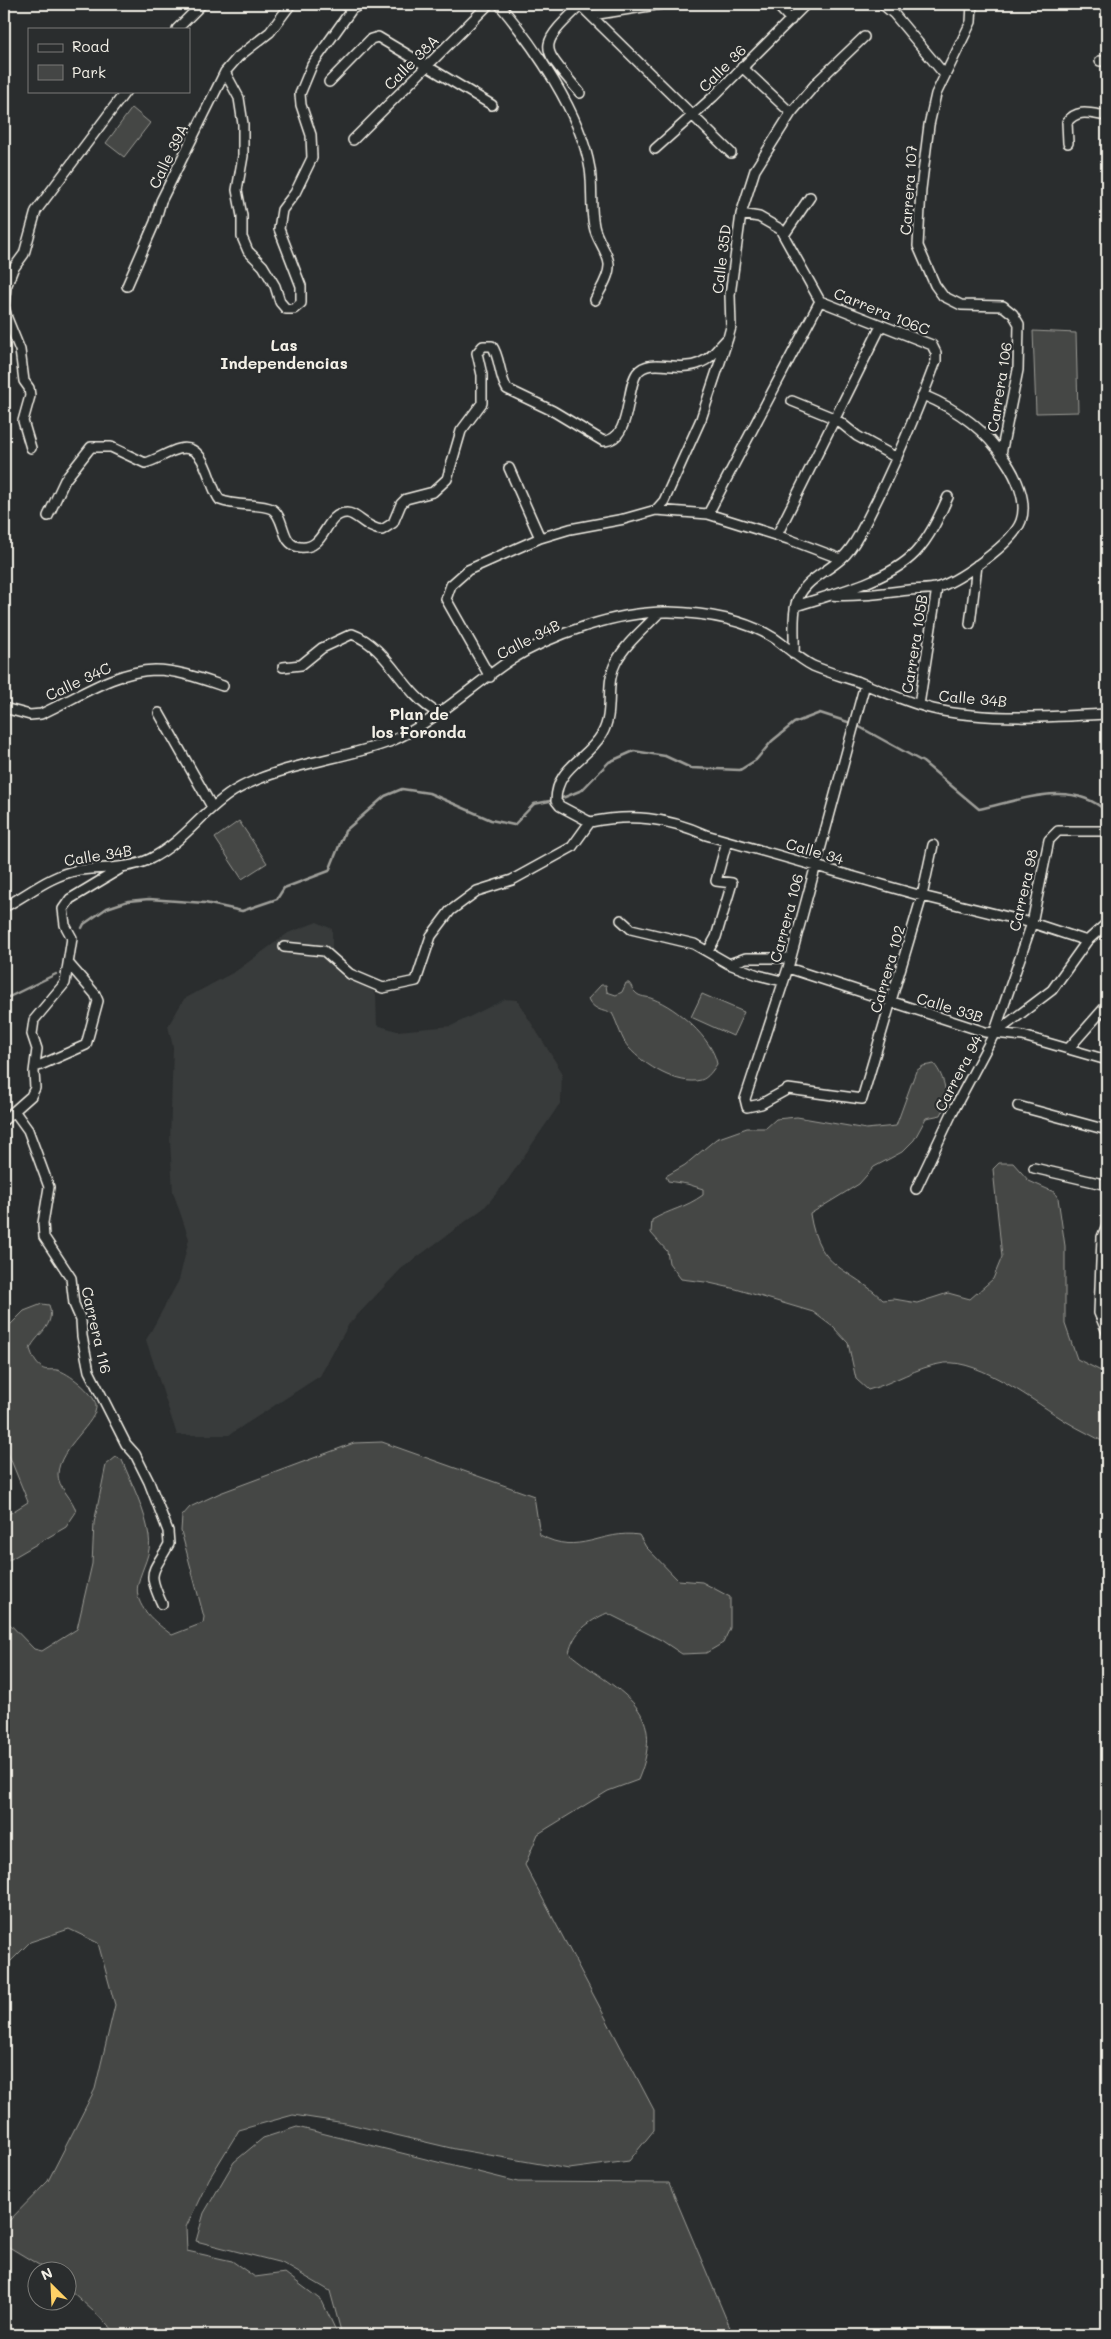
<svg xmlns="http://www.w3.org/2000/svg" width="1111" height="2339" viewBox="0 0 1111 2339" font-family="Mali,sans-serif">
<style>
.built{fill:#373a3a}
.green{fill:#444645;stroke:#9c9c96}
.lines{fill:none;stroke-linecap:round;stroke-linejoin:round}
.stream{stroke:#9f9f9a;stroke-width:2.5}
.minor-casing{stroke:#f4f1e8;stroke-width:12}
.minor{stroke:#2a2d2e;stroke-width:9}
.labels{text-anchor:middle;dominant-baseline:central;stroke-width:4.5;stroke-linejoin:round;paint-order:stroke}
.street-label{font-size:15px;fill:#f4f1e8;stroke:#2a2d2e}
.neighbourhood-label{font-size:16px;font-weight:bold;fill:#f4f1e8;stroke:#2a2d2e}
</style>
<rect width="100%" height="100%" fill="#2a2d2e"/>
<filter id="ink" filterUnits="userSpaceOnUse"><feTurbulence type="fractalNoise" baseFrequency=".02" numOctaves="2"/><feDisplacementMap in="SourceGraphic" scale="10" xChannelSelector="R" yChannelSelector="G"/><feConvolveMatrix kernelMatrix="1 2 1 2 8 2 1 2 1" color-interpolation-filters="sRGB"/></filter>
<g filter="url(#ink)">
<path class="built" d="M 317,922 L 332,929 L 332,956 L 376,994 L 377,1025 L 397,1031 L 451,1026 L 505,999 L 517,1000 L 562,1072 L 561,1102 L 507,1181 L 484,1208 L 401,1269 L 349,1324 L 320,1376 L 229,1435 L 177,1435 L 146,1340 L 179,1280 L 189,1239 L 173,1192 L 170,1141 L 173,1047 L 168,1026 L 184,999 L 236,971 L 288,933 Z"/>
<path class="green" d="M 132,108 L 150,123 L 124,157 L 106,143 Z
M 1033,331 L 1076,333 L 1078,412 L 1036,413 Z
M 239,821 L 267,863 L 242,879 L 215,838 Z
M 626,983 L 629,983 C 632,986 632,990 635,992 C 640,998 647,996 653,999 C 676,1007 713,1039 717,1064 C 713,1070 708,1078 701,1080 C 678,1086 644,1065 629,1048 C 621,1039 618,1024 612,1013 C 602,1011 593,1009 588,999 L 601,985 L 606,985 L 607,992 L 616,995 L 622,992 Z
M 702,994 L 744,1012 L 733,1036 L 691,1017 Z
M 934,1064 C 945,1077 950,1099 941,1115 L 926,1118 L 914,1140 L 902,1152 L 874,1167 L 859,1184 L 810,1214 C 819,1271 848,1266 883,1300 L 894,1299 L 917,1303 L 948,1293 L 970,1299 L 993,1279 L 1002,1257 L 993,1169 L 999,1163 L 1013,1163 L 1029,1181 L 1054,1192 L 1058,1198 L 1065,1246 L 1065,1324 L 1077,1359 L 1107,1374 L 1107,1444 C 1094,1436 1080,1430 1067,1422 C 1036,1403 980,1359 944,1363 C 916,1367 894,1383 868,1390 L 856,1379 L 848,1343 L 833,1327 L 813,1312 L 736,1289 L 705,1282 L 681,1279 L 669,1263 L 667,1251 L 651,1233 L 652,1220 C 671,1209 685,1208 703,1195 L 703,1189 L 687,1184 L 668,1181 L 666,1176 L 685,1165 L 716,1139 L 747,1128 L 766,1128 L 776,1119 L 797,1117 L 866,1129 L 896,1126 L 916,1071 L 923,1066 Z
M 42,1304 L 49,1305 C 56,1327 36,1334 30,1349 C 33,1357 35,1363 42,1368 C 46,1371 52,1369 57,1370 C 68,1372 94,1393 96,1405 C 98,1423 59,1447 58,1474 C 57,1487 74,1499 76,1512 L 66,1527 L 4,1563 L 4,1517 L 28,1502 L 4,1443 L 4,1331 L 24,1311 Z
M 382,1442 L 534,1496 L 540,1535 C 579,1557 602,1529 639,1535 L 646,1547 L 678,1580 L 702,1582 L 730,1597 L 730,1628 L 723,1643 L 706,1653 L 682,1654 L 661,1640 L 607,1613 C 588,1622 574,1631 569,1653 C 615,1692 670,1704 638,1780 L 608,1791 L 538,1834 L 525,1865 L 654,2110 L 654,2130 L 629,2161 L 569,2169 L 455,2149 L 345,2123 L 293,2115 L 239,2130 L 209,2179 L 186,2227 L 187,2251 L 232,2261 L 255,2277 L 285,2273 L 322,2301 L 338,2335 L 119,2335 L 68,2288 L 68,2272 L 49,2271 L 4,2244 L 4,2226 L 48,2181 L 95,2089 L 115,2005 L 98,1943 L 69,1929 L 30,1942 L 4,1968 L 4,1618 L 34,1649 L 42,1651 L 77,1629 L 92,1564 L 94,1523 L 106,1465 L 116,1457 L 122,1460 C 132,1485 145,1509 149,1536 C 152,1554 142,1567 138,1584 C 133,1606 156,1623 172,1635 L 203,1623 L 204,1617 L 181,1531 L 182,1516 L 190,1507 L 220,1493 L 354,1443 Z
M 297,2127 L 518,2182 L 669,2183 L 733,2335 L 342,2335 L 330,2291 L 282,2263 L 196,2241 L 204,2213 L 234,2162 L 263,2138 Z"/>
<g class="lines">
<path class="stream" d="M 856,725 L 923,762 L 979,809 C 1021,800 1072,779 1107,812
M 82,928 L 84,924 L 107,908 L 128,901 L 149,899 L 205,903 L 242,911 L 277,899 L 284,888 L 329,871 L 345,831 L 385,796 L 402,789 L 429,793 L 491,820 L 514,825 L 534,804 L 560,799 L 582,790 L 609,762 L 634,751 L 665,756 L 691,768 L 740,770 L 756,760 L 772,741 L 794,723 L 820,713 L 851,723
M 4,996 L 9,997 L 56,974"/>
<g class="minor-casing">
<path id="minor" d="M 343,4 L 352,9
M 499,4 C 534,46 581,113 590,169 C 593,188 590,207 594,226 C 596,239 608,252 609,264 C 610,276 600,290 595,300
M 776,4 L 791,20
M 882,4 L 894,14 L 945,75
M 972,4 L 971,22 L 936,94 L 929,125 L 921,189 L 918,246 L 935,285 L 943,296 L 961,305 L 1003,306 L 1013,314 L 1019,324 L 1018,370 L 1001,454
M 580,5 L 731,153
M 592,15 L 662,4
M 177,29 L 202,4
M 1100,61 L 1107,61
M 742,67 L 791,113
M 225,72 L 239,98 L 243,124 L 243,156 L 237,190 L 242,216 L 242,237 L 248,251 L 263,266 L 275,286 L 280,302 L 286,309 L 294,309 L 301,303 L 301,286 L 279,229 L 282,210 L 295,193 L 312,158 L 311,135 L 301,105 L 300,94 L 312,65 L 352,9 L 362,4
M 329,82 L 371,39 L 378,37 L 492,105
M 580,93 C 541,45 535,49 582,4
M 353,140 L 489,4
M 1068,143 L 1067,122 C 1078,108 1091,114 1107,116
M 655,149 L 713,97 L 806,4
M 741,214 L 759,217 L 780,229 L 820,301
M 784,235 L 810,197
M 127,286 L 155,222 L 161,201 L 225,72 L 238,57 L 270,32 L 291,4
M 792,401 L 836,419 L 857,436 L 897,458
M 31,448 L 23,421 L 30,396 L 29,388 L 24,381 L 20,350 L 7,318 L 4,306 L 6,287 L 13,269 L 24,254 L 36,211 L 126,91
M 509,468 L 540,538
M 656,510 L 664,501 L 701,419 L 728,338 L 731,327 L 730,295 L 741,214 L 755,170 L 791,113 L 819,80 L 864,37
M 708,514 L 820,301
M 48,516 L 65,480 L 91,447 L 111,447 L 145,463 C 157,460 167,452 179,449 C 207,442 208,486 220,500 C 236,507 261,503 272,509 C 286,518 280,545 300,547 C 326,550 324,514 346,513 C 356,512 366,529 382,530 L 393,523 L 401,504 L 406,499 L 433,492 L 447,479 L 461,431 L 482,403 L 482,375 L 477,353 L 483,346 L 492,346 C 500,356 499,376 507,389 L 553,411 L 603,441 C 632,441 625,390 637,373 C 650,356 678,373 700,363 C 713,358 718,347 728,338
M 777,535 L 881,326
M 829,595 C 856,597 882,593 909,590 C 919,589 930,590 939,587 C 961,579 1013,543 1021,521 C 1028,501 1016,476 1005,460 C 985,429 957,409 923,395
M 796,606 C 832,594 888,581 915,553 C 930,537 939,517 948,497
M 970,624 L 977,565
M 794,654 C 795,638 792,619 796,604 C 802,581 824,574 841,559 C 848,553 854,544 859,535 C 889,479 914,420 936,361 L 936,353 L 932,345 L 820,301
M 283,667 L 301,665 L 322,648 L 352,634 C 389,647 403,695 438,713
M 490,677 L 446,599 L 451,585 L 468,570 L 540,538 L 570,529 L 624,519 L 656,510 L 708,514 L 788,539 L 841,559
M 865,684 L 788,968 L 745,1099 L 747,1107 L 761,1104 L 788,1089 L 862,1099 L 922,896 L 933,845
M 919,705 L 937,588
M 4,708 L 30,715 L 41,714 C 77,698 114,671 155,670 C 177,670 202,679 223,686
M 159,713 L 212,807
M 590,822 C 632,814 666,817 706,835 L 922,896 L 1032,923 L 1087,941
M 4,907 C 29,894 50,875 79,870 C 103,867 127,870 150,859 C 183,843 203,810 234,791 C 279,764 341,760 389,742 C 431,725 472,686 509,661 C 551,634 619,611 669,612 C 704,613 744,619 774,638 C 787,647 799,659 813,666 C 830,673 848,678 864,684 C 887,693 909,703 933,709 C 985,721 1054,717 1107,714
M 621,920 L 631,929 L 694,944 L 729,964 L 746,958 L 790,958
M 284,947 L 324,951 L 350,974 L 383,988 L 416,981 L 431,936 L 450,911 L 477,891 L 512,880 L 572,847 L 590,822 L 560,806 L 556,801 C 556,767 587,760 602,734 C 615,712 604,684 616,662 C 625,644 645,628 659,613
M 708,951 L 716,937 L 732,883 L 716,881 L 727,841
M 729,964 L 758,975 L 782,981
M 788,968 L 985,1032 L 1023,1036 L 1107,1060
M 994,1034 L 1032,923 L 1049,840 L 1058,831 L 1107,831
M 1069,1048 L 1107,1005
M 36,1067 L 86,1045 L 98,1001 L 95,994 L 69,964
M 1018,1106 L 1107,1130
M 15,1112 L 28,1130 L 49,1187 L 43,1223 L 44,1237 L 71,1278 L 74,1304 L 81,1320 L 82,1336 L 89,1371 L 126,1444 L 135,1454 L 149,1482 L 168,1531 L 169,1544 C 153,1574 146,1569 162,1604
M 4,1120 L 31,1096 L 35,1088 L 34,1072 L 37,1049 L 32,1034 L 34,1020 L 65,983 L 72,938 L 65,925 L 63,909 L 70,899 L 120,869
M 1034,1168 L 1107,1185
M 916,1189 L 953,1111 L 994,1034 L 1052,990 L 1087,941 L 1107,923
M 1107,1225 L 1102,1237 L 1099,1313 L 1107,1332"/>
</g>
<use href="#minor" class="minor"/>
</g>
</g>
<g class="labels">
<g class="street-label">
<text transform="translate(411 62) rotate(-45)">Calle 38A</text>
<text transform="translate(722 68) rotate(-45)">Calle 36</text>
<text transform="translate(168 156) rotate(-64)">Calle 39A</text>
<text transform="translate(908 190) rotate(-86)">Carrera 107</text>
<text transform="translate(721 259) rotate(-83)">Calle 35D</text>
<text transform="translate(882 311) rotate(22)">Carrera 106C</text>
<text transform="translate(999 387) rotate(-81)">Carrera 106</text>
<text transform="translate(528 639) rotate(-27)">Calle 34B</text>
<text transform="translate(914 644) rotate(-81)">Carrera 105B</text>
<text transform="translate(78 681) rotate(-25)">Calle 34C</text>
<text transform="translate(973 698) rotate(5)">Calle 34B</text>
<text transform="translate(815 851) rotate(16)">Calle 34</text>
<text transform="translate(98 855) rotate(-9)">Calle 34B</text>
<text transform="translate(1023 890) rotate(-77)">Carrera 98</text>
<text transform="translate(786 918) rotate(-75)">Carrera 106</text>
<text transform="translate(887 969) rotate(-74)">Carrera 102</text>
<text transform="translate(950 1007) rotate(17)">Calle 33B</text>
<text transform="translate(958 1073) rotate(-62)">Carrera 94</text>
<text transform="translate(97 1330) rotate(77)">Carrera 116</text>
</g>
<g class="neighbourhood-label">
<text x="284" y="344">Las<tspan x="284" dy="18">Independencias</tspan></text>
<text x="419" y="713">Plan de<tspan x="419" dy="18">los Foronda</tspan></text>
</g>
</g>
<rect width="1111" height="2339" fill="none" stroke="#2a2d2e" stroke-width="20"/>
<rect x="10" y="10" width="1091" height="2319" fill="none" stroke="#f4f1e8" stroke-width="2" filter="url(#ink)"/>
<rect x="28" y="28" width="162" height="65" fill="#2a2d2e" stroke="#7b7b78"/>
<rect x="38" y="44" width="25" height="8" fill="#2a2d2e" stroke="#7b7b78"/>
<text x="72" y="52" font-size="15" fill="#f4f1e8">Road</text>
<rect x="38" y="65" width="25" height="15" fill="#444645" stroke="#7b7b78"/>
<text x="72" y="78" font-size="15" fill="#f4f1e8">Park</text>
<g transform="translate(52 2286) rotate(336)"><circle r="24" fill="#2a2d2e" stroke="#7b7b78"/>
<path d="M0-4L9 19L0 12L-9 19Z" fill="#ffd166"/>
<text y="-8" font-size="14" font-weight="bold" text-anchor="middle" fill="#f4f1e8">N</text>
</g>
</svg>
